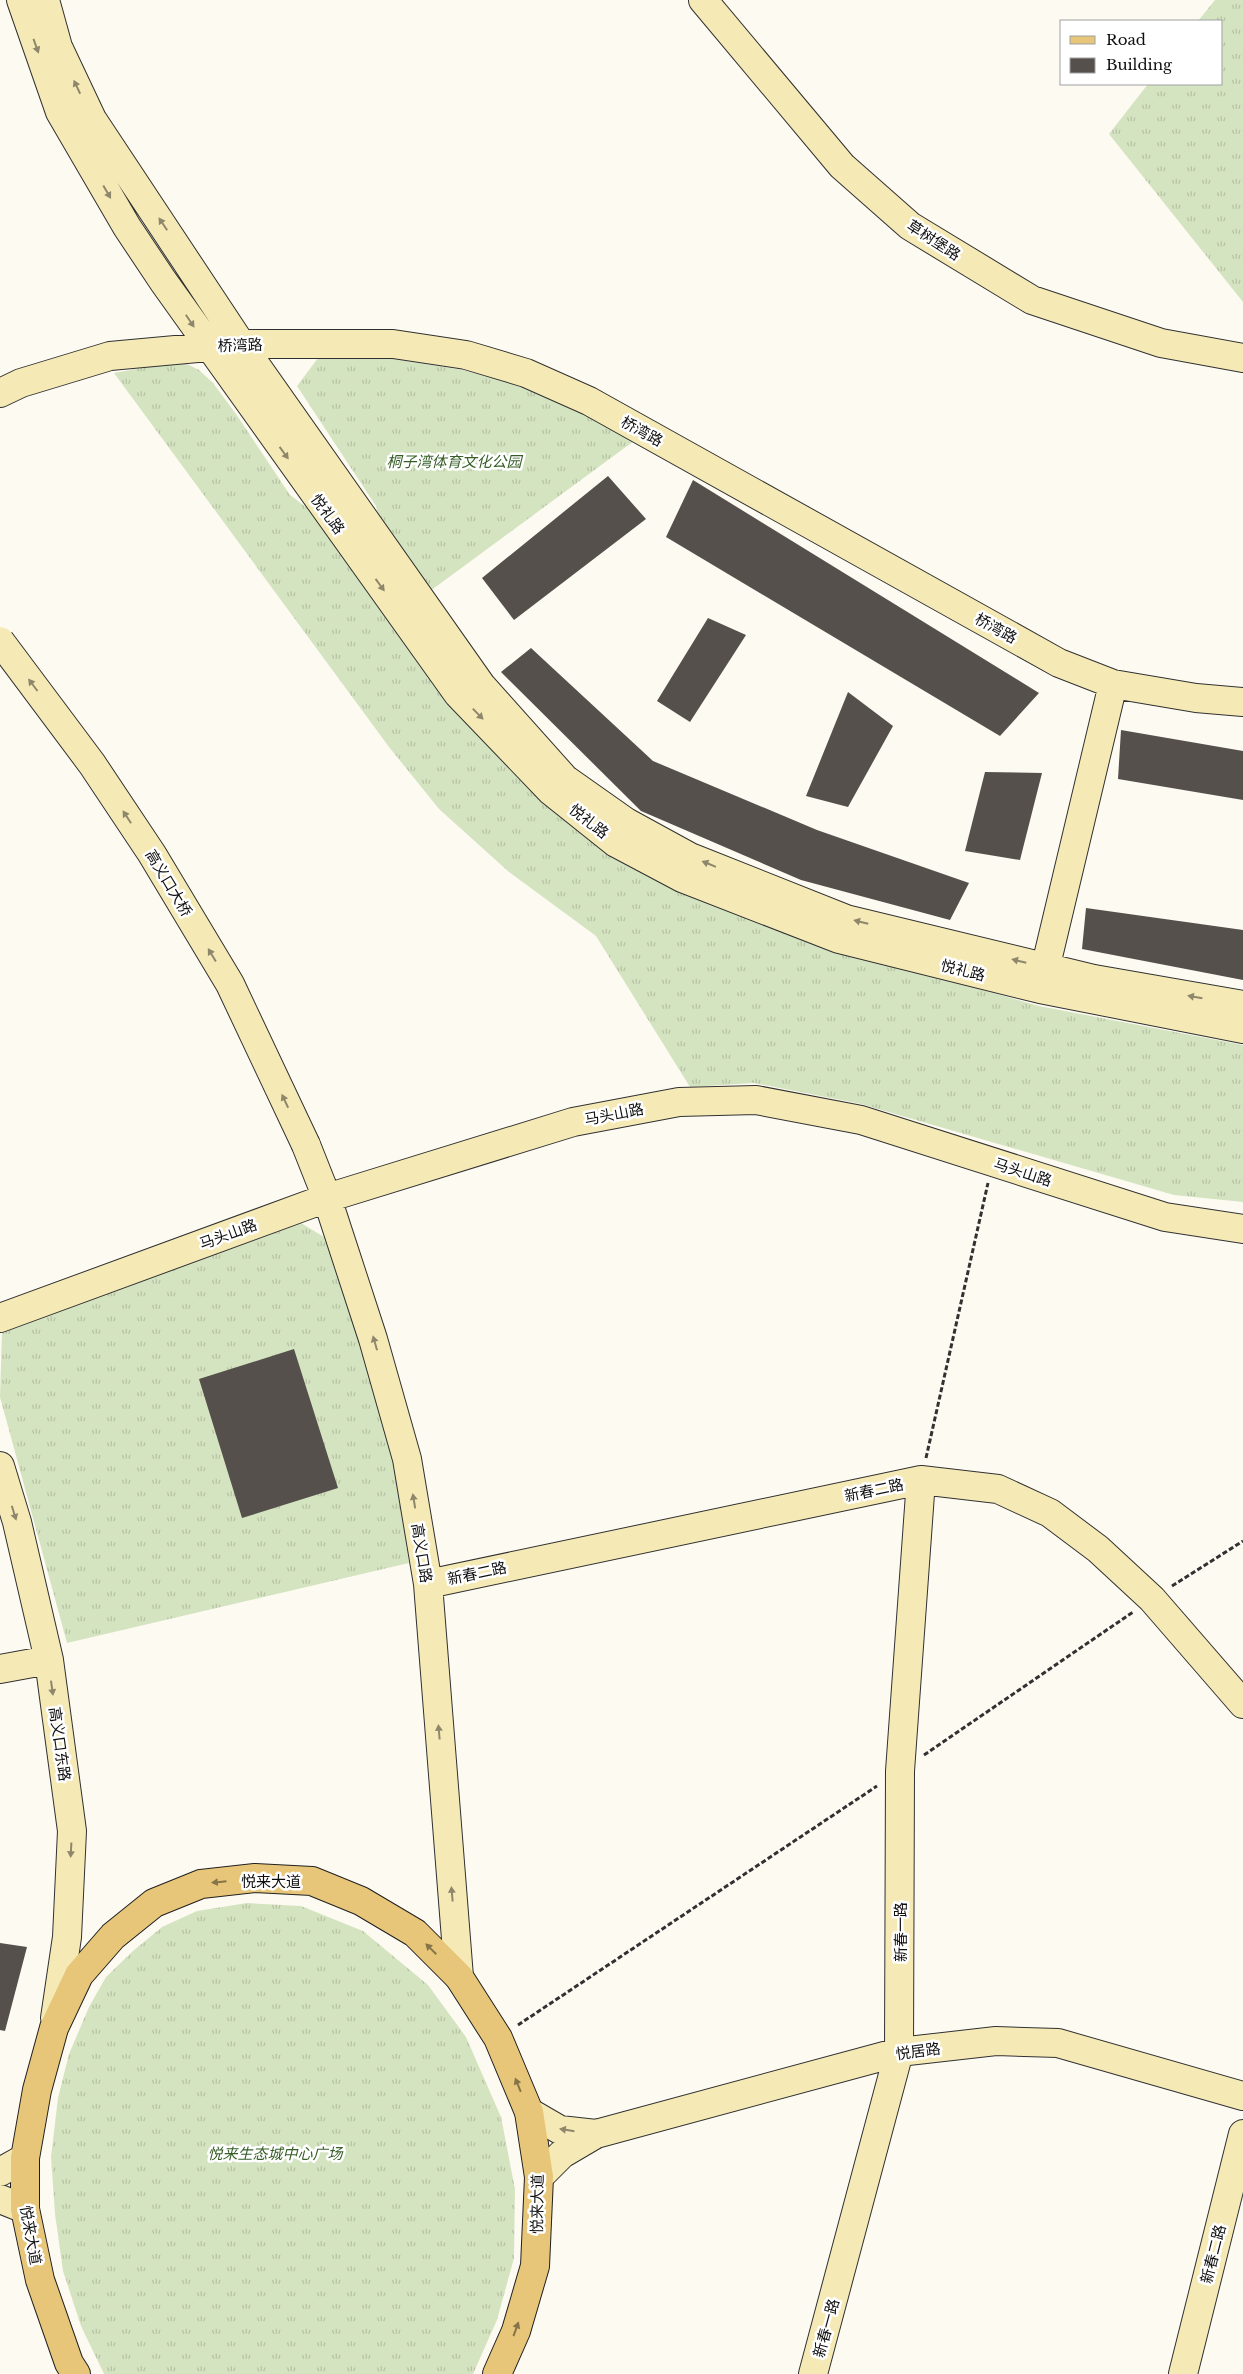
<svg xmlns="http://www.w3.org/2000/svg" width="1243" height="2374" viewBox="0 0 1243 2374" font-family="'Libre Baskerville','Noto Sans SC',serif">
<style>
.grass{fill:url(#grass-tufts)}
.building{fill:#56504c}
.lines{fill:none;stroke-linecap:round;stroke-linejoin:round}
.secondary-casing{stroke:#313131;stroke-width:30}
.primary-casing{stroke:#202020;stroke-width:30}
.path{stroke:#313131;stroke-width:3;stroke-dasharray:5 2.5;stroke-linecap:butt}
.secondary{stroke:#f5eab6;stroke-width:28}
.primary{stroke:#e7c679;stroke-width:28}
.secondary-bridge-casing{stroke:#313131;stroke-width:30;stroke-linecap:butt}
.secondary-bridge{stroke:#f5eab6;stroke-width:28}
.oneway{fill:#8e876b}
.oneway2{fill:#867449}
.labels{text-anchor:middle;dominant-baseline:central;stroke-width:5;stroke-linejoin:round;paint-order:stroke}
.street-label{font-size:15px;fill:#0f0f0f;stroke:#fff}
.park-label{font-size:15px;font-style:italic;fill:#365e27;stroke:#fff}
</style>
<defs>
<pattern id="grass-tufts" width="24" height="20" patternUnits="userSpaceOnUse" patternTransform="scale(1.25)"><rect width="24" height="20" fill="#d5e4c0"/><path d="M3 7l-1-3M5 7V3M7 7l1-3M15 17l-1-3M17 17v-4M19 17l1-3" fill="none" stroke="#b6c2a4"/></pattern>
</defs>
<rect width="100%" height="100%" fill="#fdfaf2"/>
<path class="grass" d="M 1215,0 L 1243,0 L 1243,302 L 1109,134 L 1148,84 L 1222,84 L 1222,21 L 1198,21 Z
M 318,358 L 394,359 L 463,370 L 519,385 L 638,438 L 426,594 L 382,531 L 376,506 L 297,386 Z
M 169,363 L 185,363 L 199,370 L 213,383 L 236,414 L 290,495 L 322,519 L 451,697 L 841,949 L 1039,1006 L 1243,1045 L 1243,1202 L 1174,1195 L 861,1104 L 754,1083 L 690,1087 L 596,936 L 509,872 L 439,809 L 389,747 L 114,373 Z
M 301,1223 L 324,1237 L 363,1343 L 394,1461 L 409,1563 L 67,1643 L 0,1397 L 2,1332 Z
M 247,1903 L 301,1906 L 363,1931 L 428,1985 L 466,2037 L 501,2117 L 515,2189 L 514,2258 L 497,2320 L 473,2374 L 104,2374 L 81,2326 L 63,2271 L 55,2214 L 51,2157 L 58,2098 L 69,2054 L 89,2007 L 106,1977 L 133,1951 L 162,1927 L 197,1911 Z"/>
<path class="building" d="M 608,476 L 646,519 L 514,620 L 482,578 Z
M 693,480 L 1039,693 L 1000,736 L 666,537 Z
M 708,618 L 746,635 L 690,722 L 657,701 Z
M 531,648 L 653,761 L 817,830 L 969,883 L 950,920 L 801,880 L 641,811 L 501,672 Z
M 848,692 L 893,726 L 848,807 L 806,796 Z
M 1121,730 L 1243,751 L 1243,800 L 1118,779 Z
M 985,772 L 1042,773 L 1020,860 L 965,851 Z
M 1086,908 L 1243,930 L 1243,980 L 1082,949 Z
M 294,1349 L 338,1488 L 242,1518 L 199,1379 Z
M 0,1943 L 27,1947 L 5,2031 L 0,2030 Z"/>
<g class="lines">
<g class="secondary-casing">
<path id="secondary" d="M 21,0 L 60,112 L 127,227 L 163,281 L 458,694 L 551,791 L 616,843 L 682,878 L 839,939 L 1040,989 L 1243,1029
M 45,0 L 58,47 L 92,119 L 241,344 L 481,685 L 565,779 L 626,822 L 690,857 L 846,919 L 1094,979 L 1243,1005
M 703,0 L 842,166 L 910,226 L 1032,300 L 1161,343 L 1243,358
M 0,393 L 21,383 L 110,356 L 241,344 L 393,344 L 466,355 L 526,373 L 589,401 L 1059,663 L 1113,684 L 1196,698 L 1243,702
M 1041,986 L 1113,684
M 306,1145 L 327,1198 L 373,1339 L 407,1459 L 428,1584 L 459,1977
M 0,1318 L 327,1198 L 573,1122 L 679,1102 L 756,1100 L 861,1120 L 1165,1217 L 1243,1229
M 0,1466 L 17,1522 L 49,1660 L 72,1831 L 67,1937 L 55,2018
M 428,1584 L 921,1480 L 998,1489 L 1050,1513 L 1098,1549 L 1152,1599 L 1243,1704
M 0,1669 L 49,1660
M 529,2112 L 560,2130 L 596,2134 L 562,2154 L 539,2177
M 596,2134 L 899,2052 L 996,2041 L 1058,2043 L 1243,2096
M 0,2172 L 25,2158
M 0,2199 L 25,2209
M 813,2374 L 899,2052 L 900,1771 L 921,1480
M 1183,2374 L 1243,2134"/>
</g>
<g class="primary-casing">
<path id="primary" d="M 76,2374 L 69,2363 L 40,2280 L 25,2209 L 25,2158 L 37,2090 L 54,2028 L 79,1975 L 113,1936 L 154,1903 L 201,1884 L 255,1878 L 312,1881 L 361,1901 L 415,1933 L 459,1977 L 498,2038 L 529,2112 L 539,2177 L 535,2266 L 516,2331 L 497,2374"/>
</g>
<path class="path" d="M 926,1458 L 988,1183
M 1172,1586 L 1243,1541
M 924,1755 L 1133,1612
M 518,2025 L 877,1786"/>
<use href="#secondary" class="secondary"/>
<use href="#primary" class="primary"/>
<g class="secondary-bridge-casing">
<path id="secondary-bridge" d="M 0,641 L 92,764 L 152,854 L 230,984 L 306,1145"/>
</g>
<use href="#secondary-bridge" class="secondary-bridge"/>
</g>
<defs><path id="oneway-solid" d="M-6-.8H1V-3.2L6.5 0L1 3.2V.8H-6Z" transform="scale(1.25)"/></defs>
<g class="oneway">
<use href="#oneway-solid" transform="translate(36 46) rotate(70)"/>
<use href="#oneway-solid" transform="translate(77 87) rotate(-115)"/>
<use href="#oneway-solid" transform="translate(107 192) rotate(60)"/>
<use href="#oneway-solid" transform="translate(163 224) rotate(-124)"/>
<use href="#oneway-solid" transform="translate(190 321) rotate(56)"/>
<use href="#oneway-solid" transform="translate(284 453) rotate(54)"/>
<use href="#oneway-solid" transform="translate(380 585) rotate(54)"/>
<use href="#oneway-solid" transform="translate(33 685) rotate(-127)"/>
<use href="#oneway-solid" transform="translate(478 714) rotate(46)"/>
<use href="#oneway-solid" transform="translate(127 817) rotate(-123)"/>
<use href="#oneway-solid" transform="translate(709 864) rotate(-158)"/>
<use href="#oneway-solid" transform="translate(861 922) rotate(-166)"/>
<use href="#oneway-solid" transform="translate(212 955) rotate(-121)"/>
<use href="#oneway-solid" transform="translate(1019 961) rotate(-166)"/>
<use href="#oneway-solid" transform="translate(1195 997) rotate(-170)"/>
<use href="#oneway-solid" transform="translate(285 1101) rotate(-115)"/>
<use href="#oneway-solid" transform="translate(375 1343) rotate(-106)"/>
<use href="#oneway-solid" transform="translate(414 1501) rotate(-99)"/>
<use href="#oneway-solid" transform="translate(14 1513) rotate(73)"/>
<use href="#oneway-solid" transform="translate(52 1688) rotate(82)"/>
<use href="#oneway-solid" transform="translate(439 1732) rotate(-95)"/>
<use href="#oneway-solid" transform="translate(71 1850) rotate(93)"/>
<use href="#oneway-solid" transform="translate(452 1894) rotate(-95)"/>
<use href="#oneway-solid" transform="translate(567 2130) rotate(-171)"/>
</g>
<g class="oneway2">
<use href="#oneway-solid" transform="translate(219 1882) rotate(174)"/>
<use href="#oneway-solid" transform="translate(431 1949) rotate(-135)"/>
<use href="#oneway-solid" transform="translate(518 2085) rotate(-112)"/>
<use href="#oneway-solid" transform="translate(516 2329) rotate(-70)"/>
</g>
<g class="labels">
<g class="street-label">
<text transform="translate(934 240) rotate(33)">草树堡路</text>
<text transform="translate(240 345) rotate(-2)">桥湾路</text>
<text transform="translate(642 431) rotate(29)">桥湾路</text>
<text transform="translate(328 514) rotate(54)">悦礼路</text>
<text transform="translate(996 628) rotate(29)">桥湾路</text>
<text transform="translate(589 821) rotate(38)">悦礼路</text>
<text transform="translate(169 883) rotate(59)">高义口大桥</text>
<text transform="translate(963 970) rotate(14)">悦礼路</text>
<text transform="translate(614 1114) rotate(-11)">马头山路</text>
<text transform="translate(1023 1172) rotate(18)">马头山路</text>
<text transform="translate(228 1234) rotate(-20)">马头山路</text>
<text transform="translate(874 1490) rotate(-12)">新春二路</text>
<text transform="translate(422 1553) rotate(81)">高义口路</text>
<text transform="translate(477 1573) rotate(-12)">新春二路</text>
<text transform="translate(60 1744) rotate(82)">高义口东路</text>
<text x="271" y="1881">悦来大道</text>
<text transform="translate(900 1932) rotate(-90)">新春一路</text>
<text transform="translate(918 2051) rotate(-8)">悦居路</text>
<text transform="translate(537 2204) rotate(-89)">悦来大道</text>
<text transform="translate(31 2235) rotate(80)">悦来大道</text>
<text transform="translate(1213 2254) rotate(-76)">新春二路</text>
<text transform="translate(826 2328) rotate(-75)">新春一路</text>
</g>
<g class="park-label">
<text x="454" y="461">桐子湾体育文化公园</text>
<text x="275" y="2153">悦来生态城中心广场</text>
</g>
</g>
<rect x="1060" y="20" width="162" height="65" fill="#ffffff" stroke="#9f9f9f"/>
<rect x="1070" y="36" width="25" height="8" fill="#e7c679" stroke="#9f9f9f"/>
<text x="1106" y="45" font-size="15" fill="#0f0f0f">Road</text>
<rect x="1070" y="58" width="25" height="15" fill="#56504c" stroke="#9f9f9f"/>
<text x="1106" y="70" font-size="15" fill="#0f0f0f">Building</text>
</svg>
